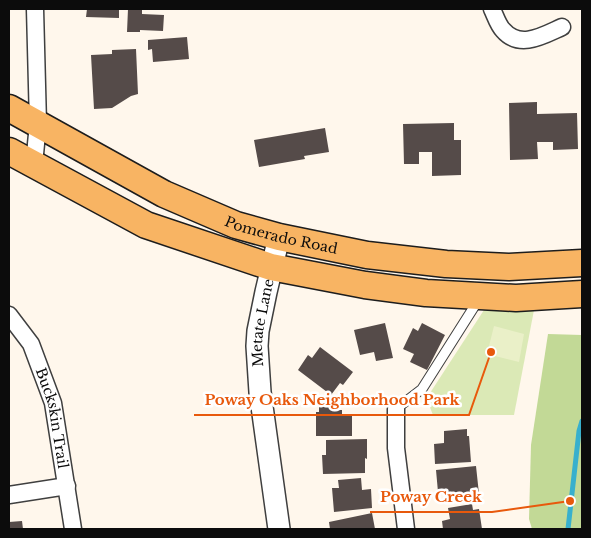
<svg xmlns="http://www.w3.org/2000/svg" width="591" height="538" viewBox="0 0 591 538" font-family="'Libre Baskerville',serif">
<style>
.green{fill:#dbe9b6}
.forest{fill:#c2d996}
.pitch{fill:#eaf0c8}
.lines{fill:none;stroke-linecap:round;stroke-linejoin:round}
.stream{stroke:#38b0cd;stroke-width:5}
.building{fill:#554b49}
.service-casing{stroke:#3f3f3f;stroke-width:11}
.minor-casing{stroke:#3f3f3f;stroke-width:19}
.tertiary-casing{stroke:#3f3f3f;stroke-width:24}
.primary-casing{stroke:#1d1d1d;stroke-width:29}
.service{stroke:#fff;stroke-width:9}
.minor{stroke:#fff;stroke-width:16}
.tertiary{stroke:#fff;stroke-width:21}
.primary{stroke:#f8b463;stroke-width:26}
.labels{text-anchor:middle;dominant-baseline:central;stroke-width:5;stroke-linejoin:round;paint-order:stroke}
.street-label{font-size:14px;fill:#0c0c0c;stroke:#fff}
.leader{fill:none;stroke:#e8590c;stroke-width:2}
.callout-dot{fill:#e8590c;stroke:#fff;stroke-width:2}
.callout-label{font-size:15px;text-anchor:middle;font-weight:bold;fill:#e8590c;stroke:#fff;stroke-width:5;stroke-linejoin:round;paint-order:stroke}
</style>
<rect width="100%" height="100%" fill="#fff7ec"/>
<path class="green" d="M 484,310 L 534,310 L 514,415 L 433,415 L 429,405 L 430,393 Z"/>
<path class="forest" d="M 548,334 L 582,335 L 582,529 L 532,529 L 529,519 L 531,445 Z"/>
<path class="pitch" d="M 494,326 L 524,334 L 519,362 L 487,354 Z"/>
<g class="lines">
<path class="stream" d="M 568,529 L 579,431 L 582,421"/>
</g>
<path class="building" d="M 87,9 L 119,9 L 119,18 L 86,17 Z
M 128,9 L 142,9 L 142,14 L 164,15 L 163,31 L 140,30 L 140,32 L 127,32 Z
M 187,37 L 189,59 L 153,62 L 152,49 L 148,50 L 148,40 Z
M 136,49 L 138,94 L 131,96 L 112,108 L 94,109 L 91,55 L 112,54 L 112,50 Z
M 537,102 L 537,114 L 577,113 L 578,149 L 553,150 L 553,142 L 537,142 L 538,159 L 510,160 L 509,103 Z
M 454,123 L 454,140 L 461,140 L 461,175 L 432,176 L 432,152 L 419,152 L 419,164 L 404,164 L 403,124 Z
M 325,128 L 329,152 L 304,156 L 305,159 L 259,167 L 254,140 Z
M 385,323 L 393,358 L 376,361 L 374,352 L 360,355 L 354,330 Z
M 422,323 L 445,335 L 427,370 L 410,362 L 414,354 L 403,349 L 413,328 L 418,331 Z
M 320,347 L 353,372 L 343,385 L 340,383 L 331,395 L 298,370 L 308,355 L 312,358 Z
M 319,404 L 335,404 L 335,410 L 342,410 L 342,415 L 352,415 L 352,436 L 316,436 L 316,412 L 319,412 Z
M 467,429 L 467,436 L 469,436 L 471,462 L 435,464 L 434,444 L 444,443 L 444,431 Z
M 367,439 L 367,459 L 365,458 L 365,473 L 323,474 L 322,455 L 326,455 L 326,440 Z
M 476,466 L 479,494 L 470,494 L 471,498 L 447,501 L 446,491 L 438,492 L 436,470 Z
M 361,478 L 362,490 L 371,489 L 372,508 L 334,512 L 332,488 L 339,488 L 338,480 Z
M 472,504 L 473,510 L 479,509 L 482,529 L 443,529 L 442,521 L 450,519 L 448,508 Z
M 372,513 L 375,529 L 330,529 L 329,522 Z
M 22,521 L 23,529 L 9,529 L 9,522 Z"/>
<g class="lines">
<g class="service-casing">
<path id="service" d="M 396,409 L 422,389 L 479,299"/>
</g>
<g class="minor-casing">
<g id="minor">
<path d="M 492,9 C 495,15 498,25 503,30 C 520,50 544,35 562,27"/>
<path d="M 34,164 L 38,124 L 35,9"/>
<path id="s1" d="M 9,315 L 31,344 L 53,403 L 73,529"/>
<path d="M 396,409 L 396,448 L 406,529"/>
<path d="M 9,495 L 67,486"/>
</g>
</g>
<g class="tertiary-casing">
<g id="tertiary">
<path id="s2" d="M 279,529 L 260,392 L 257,346 L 258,331 L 266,292 L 279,237"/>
</g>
</g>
<g class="primary-casing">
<g id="primary">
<path id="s3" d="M 9,108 L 164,194 L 236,225 L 279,237 L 367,255 L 446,264 L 509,267 L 582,263"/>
<path d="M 9,151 L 146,225 L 271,267 L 365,285 L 426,293 L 516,298 L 582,294"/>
</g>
</g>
<use href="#service" class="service"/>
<use href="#minor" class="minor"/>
<use href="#tertiary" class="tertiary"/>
<use href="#primary" class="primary"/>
</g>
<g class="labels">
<g class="street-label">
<text stroke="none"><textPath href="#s3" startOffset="302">Pomerado Road</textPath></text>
<text stroke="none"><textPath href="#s2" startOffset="208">Metate Lane</textPath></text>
<text stroke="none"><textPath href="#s1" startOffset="114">Buckskin Trail</textPath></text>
</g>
</g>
<path class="leader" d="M491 352L469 415H194M570 501L492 512H370"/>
<g class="callout-dot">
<circle cx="491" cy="352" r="5"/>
<circle cx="570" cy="501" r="5"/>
</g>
<g class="callout-label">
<text x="332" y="405">Poway Oaks Neighborhood Park</text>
<text x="431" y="502">Poway Creek</text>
</g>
<rect width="591" height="538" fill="none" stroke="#0c0c0c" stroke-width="20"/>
</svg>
